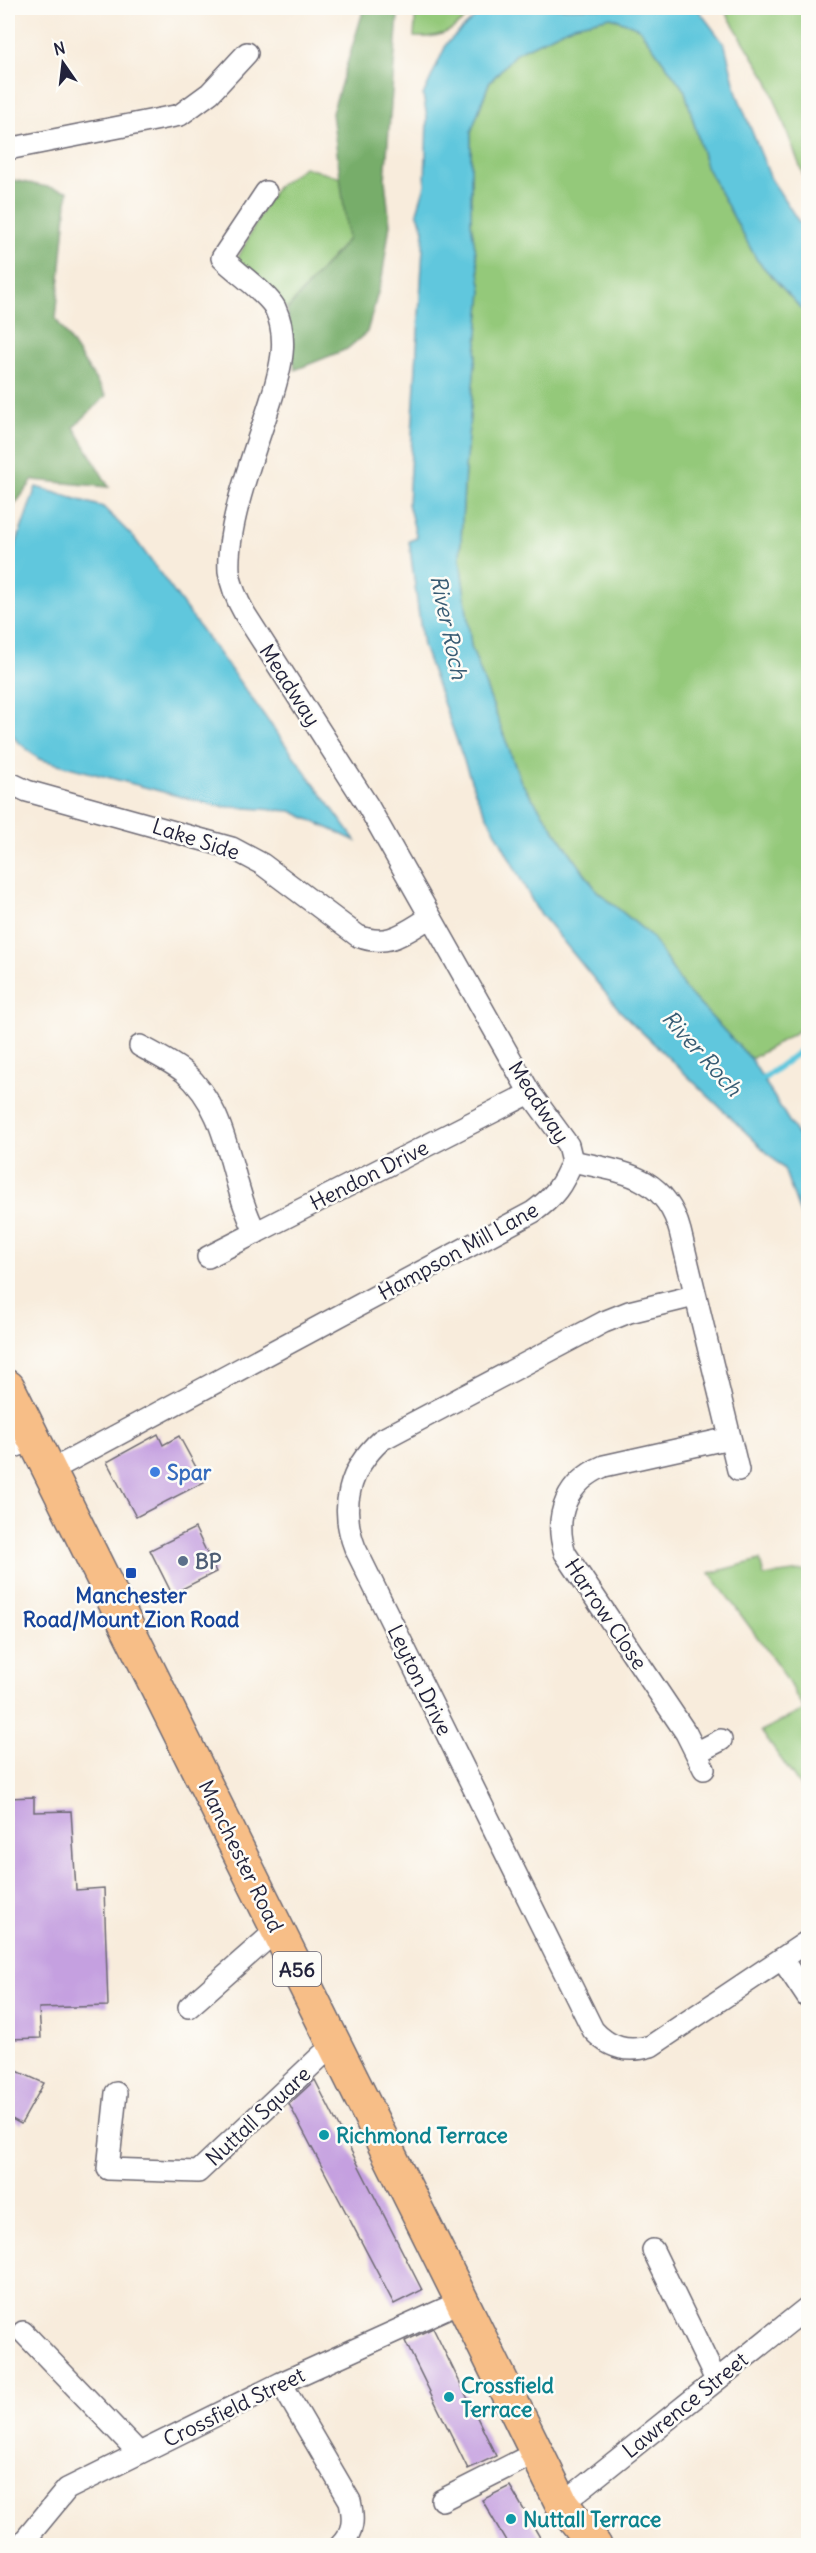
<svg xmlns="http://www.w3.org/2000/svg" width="816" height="2553" viewBox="0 0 816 2553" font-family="Delius,sans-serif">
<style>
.green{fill:#94c97a;stroke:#5b765a;stroke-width:1.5}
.forest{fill:#77ad6a;stroke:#4c6852;stroke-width:1.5}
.water{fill:#60c7dd;stroke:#41748c;stroke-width:1.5}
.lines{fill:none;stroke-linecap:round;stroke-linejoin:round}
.stream{stroke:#60c7dd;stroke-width:6}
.building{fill:#c5a0e0}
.street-casing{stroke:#6d6973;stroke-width:24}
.highway-casing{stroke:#6d6973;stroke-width:36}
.street{stroke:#fff;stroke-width:21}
.highway{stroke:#f7be87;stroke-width:33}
.shop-dot{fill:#3f7fe0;stroke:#fdfcf7;stroke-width:2}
.service-dot{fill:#5c6f8a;stroke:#fdfcf7;stroke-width:2}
.transit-dot{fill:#1a4fb4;stroke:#fdfcf7;stroke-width:2}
.culture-dot{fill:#0f9aa8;stroke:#fdfcf7;stroke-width:2}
.labels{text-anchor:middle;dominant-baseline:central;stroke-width:5;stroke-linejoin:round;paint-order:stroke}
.shield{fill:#fdfcf7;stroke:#646373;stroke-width:1.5}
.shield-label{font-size:20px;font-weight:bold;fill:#22223b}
.street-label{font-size:21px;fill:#22223b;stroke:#fdfcf7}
.shop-label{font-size:21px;font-weight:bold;fill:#366cbe;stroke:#fdfcf7;text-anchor:start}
.service-label{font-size:21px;font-weight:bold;fill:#4e5e75;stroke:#fdfcf7;text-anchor:start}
.transit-label{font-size:21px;font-weight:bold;fill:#164399;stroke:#fdfcf7}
.culture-label{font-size:21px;font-weight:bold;fill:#0d838f;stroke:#fdfcf7;text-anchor:start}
.water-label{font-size:22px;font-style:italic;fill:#385c74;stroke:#fdfcf7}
</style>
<rect width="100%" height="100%" fill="#fdfcf7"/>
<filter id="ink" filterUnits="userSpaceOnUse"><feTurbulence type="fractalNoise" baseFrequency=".0167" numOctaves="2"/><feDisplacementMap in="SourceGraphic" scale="12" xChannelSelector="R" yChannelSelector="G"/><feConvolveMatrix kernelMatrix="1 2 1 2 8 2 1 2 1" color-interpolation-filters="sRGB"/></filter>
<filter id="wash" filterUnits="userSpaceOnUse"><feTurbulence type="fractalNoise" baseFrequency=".008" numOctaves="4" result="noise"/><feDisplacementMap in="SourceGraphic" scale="24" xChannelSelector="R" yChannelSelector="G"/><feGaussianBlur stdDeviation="1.35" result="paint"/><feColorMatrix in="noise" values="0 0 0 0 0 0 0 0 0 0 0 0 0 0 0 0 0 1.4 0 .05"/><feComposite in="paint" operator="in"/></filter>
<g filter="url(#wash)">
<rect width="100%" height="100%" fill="#f8ecdc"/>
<path class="green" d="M 416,8 L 477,8 C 456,28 445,39 414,37 Z
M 723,8 L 808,8 L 808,188 L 768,81 Z
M 611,17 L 639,28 L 685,91 L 706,166 L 757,260 L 808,316 L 808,1025 L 751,1059 L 685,989 L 651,936 L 597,891 L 521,782 L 471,646 L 460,558 L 465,468 L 482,291 L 471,223 L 471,132 L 489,83 L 516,53 L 574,25 Z
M 304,167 L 342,178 L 348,239 L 287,309 L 236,262 L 266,203 L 278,186 Z
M 760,1560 L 764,1576 L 808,1570 L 808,1797 L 761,1731 L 804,1710 L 780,1668 L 710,1573 Z"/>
<path class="forest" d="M 364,8 L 397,8 L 398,16 L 385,180 L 390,224 L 382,278 L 367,332 L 347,349 L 295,370 L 287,310 L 348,239 L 332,113 Z
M 8,179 L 68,191 L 56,319 L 106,396 L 74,427 L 109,487 L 33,480 L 8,514 Z"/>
<path class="water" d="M 485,8 L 697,8 L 725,45 L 737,94 L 771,179 L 808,236 L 808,316 L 757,260 L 706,166 L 685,91 L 639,28 L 611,17 L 574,25 L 516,53 L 489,83 L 471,132 L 471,223 L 482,291 L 465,468 L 460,558 L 471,646 L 521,782 L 597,891 L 651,936 L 685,989 L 751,1059 L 806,1149 L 808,1153 L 808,1236 L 784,1169 L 621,1012 L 536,908 L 477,797 L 423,646 L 409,541 L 417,538 L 408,504 L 424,230 L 417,212 L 425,185 L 427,117 L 423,95 L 447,43 Z
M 36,487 L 103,507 L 135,539 L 356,841 L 291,811 L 216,806 L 39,759 L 16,740 L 8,727 L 8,567 Z"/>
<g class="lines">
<path class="stream" d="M 759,1082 L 808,1045"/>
</g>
<g id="blocks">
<path class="building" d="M 158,1434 L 163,1445 L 179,1436 L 204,1482 L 136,1517 L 107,1462 Z
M 195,1528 L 216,1572 L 172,1594 L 150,1550 Z
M 34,1797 L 34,1812 L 71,1811 L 76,1890 L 104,1888 L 108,2006 L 39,2008 L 41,2038 L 8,2039 L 8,1798 Z
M 8,2067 L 44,2083 L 21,2124 L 8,2117 Z
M 315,2080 L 422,2290 L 394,2304 L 289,2104 Z
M 433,2328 L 496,2456 L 468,2469 L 405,2341 Z
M 510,2486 L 545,2546 L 509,2546 L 482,2500 Z"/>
</g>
</g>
<g filter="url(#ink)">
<use href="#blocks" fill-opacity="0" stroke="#6d6973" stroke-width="1.5"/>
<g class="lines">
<g class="street-casing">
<path id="street" d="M 8,149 L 180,115 L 210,93 L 247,53
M 266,192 L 222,258 C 236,272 267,293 275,308 C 289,338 281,367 272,397 C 257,446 226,522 229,571 C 231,587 237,600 245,614 L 368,806 L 530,1093 L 568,1145 L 572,1161
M 8,782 L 27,791 L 232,848 L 262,864 L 358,936 C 388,948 404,933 429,918
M 140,1046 C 155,1054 171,1062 184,1072 C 232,1113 228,1180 256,1233
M 572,1161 C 621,1172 665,1174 680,1231 L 738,1470
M 208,1257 L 530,1093
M 694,1296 L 629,1312 L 604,1322 L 381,1440 C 349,1469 339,1507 355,1548 L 593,2030 C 609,2048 628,2053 651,2046 L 808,1941
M 8,1449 L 34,1440
M 50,1471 L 533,1212 C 554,1197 563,1185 572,1161
M 696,1753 L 721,1740
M 704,1769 L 686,1733 L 565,1553 C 553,1515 567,1482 604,1466 L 730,1438
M 782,1959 L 808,1998
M 189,2007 L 278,1929
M 116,2093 L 108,2169 L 198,2172 L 322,2055 L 337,2049
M 653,2250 L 716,2380
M 23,2332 L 139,2453
M 281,2383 L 350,2501 C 354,2520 354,2531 340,2546
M 442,2500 L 535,2453
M 562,2504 L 808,2307
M 25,2540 L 67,2489 L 281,2383 L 462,2301"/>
</g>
<g class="highway-casing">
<path id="highway" d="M 8,1387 L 462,2301 L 562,2504 L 595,2546"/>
</g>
<use href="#street" class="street"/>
<use href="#highway" class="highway"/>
</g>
</g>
<circle class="shop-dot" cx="155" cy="1472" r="6"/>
<circle class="service-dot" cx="183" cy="1561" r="6"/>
<rect class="transit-dot" x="125" y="1567" width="12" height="12" rx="3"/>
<g class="culture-dot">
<circle cx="324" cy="2135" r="6"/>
<circle cx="449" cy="2397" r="6"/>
<circle cx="511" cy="2519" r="6"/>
</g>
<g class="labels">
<rect class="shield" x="273" y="1952" width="48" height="34" rx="4.5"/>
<g class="shield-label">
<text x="297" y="1969">A56</text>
</g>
<g class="street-label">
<text transform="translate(290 685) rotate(57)">Meadway</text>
<text transform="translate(196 839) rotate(18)">Lake Side</text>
<text transform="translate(539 1102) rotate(57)">Meadway</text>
<text transform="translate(369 1175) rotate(-27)">Hendon Drive</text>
<text transform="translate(458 1251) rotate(-29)">Hampson Mill Lane</text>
<text transform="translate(606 1614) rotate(56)">Harrow Close</text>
<text transform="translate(420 1680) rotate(64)">Leyton Drive</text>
<text transform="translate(241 1856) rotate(64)">Manchester Road</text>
<text transform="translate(258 2116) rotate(-43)">Nuttall Square</text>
<text transform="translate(685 2405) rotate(-39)">Lawrence Street</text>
<text transform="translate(234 2407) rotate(-26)">Crossfield Street</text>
</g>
<g class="shop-label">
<text x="167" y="1472">Spar</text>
</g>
<g class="service-label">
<text x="195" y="1561">BP</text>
</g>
<g class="transit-label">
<text x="131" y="1595">Manchester<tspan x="131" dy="24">Road/Mount Zion Road</tspan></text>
</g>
<g class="culture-label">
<text x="336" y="2135">Richmond Terrace</text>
<text x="461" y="2385">Crossfield<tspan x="461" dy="24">Terrace</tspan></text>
<text x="523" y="2519">Nuttall Terrace</text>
</g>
<g class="water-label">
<text transform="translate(449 627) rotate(78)">River Roch</text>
<text transform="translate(702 1053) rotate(48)">River Roch</text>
</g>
</g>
<rect width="816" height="2553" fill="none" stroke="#fdfcf7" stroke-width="30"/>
<g transform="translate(63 63) rotate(346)" stroke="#fdfcf7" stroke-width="4.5" paint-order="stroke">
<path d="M0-4.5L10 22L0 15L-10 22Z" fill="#22223b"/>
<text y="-9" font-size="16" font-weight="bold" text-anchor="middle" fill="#22223b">N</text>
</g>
</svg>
